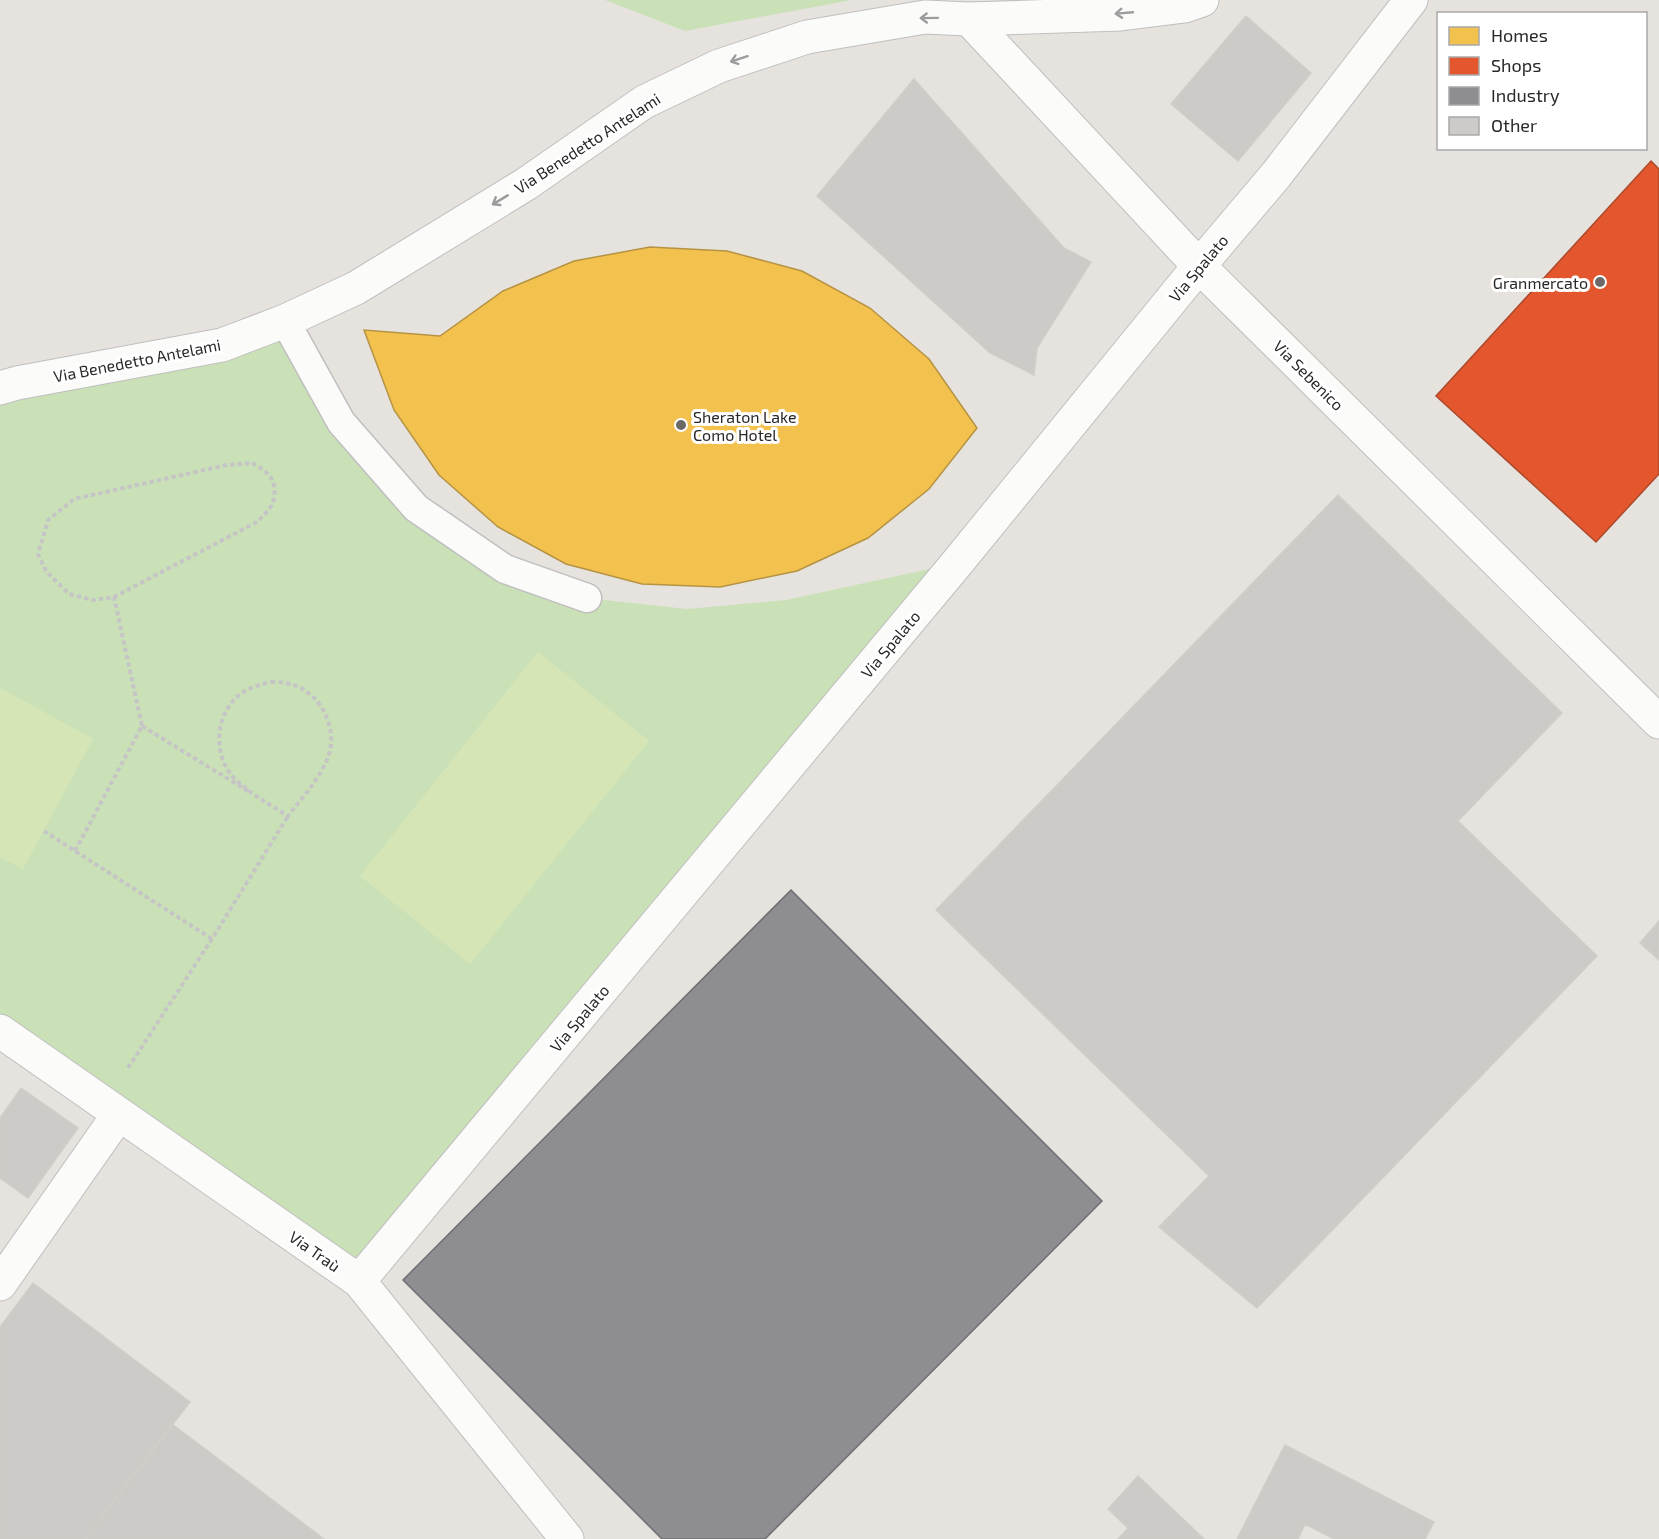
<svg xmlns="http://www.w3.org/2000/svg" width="1659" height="1539" viewBox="0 0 1659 1539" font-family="'Exo 2',sans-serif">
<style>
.green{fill:#cae1b8}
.pitch{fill:#d6e5b6}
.homes{fill:#f2c14e;stroke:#b59343;stroke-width:1.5}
.shops{fill:#e4572e;stroke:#ac492c;stroke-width:1.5}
.industry{fill:#8d8d92;stroke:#6f6f72;stroke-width:1.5}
.building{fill:#cdcbc7;stroke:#d1ceca;stroke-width:1.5}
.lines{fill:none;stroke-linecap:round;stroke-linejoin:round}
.lane-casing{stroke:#c0bfbf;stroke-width:31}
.street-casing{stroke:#c0bfbf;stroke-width:35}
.path{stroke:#c6c5c5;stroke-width:4;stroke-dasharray:4.5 3;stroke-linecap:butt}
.lane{stroke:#fbfbfa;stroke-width:28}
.street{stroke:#fbfbfa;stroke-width:33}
.oneway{stroke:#9c9c9c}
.poi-dot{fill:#6a6968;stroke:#fff;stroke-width:2}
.labels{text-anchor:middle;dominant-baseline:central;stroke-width:6;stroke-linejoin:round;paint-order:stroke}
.street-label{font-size:16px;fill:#282828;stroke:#fff}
.poi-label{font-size:16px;fill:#282828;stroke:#fff;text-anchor:end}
</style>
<rect width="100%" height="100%" fill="#e6e3de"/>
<path class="green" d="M 605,0 L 852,0 L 685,31 Z
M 285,321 L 416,508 L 587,598 L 687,609 L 786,600 L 957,563 L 359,1281 L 0,1031 L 0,388 Z"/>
<path class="pitch" d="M 538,652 L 649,741 L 470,964 L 360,876 Z
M 0,688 L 93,739 L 23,869 L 0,857 Z"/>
<path class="homes" d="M 650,247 L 727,251 L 802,271 L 870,308 L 929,359 L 977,428 L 929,489 L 868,538 L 797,571 L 720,587 L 642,584 L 566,564 L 498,527 L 439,475 L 394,410 L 364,330 L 440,336 L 503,291 L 574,261 Z"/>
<path class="shops" d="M 1651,161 L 1659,169 L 1659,474 L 1596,542 L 1436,396 Z"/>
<path class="industry" d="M 791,890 L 1102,1201 L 765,1539 L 662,1539 L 403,1280 Z"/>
<path class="building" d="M 1246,16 L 1311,73 L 1238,161 L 1171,104 Z
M 914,79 L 1064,248 L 1091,262 L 1037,348 L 1034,375 L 990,353 L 817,196 Z
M 1338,495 L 1562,713 L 1458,821 L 1597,956 L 1257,1308 L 1159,1227 L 1209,1176 L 936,910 Z
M 1659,921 L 1659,960 L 1640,943 Z
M 21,1088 L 78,1128 L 28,1198 L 0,1178 L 0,1118 Z
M 33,1283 L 190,1402 L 85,1539 L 0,1539 L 0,1327 Z
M 172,1424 L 324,1539 L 85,1539 Z
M 1285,1445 L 1434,1522 L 1425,1539 L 1334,1539 L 1305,1524 L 1298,1539 L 1237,1539 Z
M 1138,1476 L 1204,1539 L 1118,1539 L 1128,1528 L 1108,1509 Z"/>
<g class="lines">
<g class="lane-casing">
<path id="lane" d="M 285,321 L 341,422 L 416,508 L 505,569 L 587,598"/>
</g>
<g class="street-casing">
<path id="street" d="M 969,19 L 1199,266 L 1659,722
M 0,388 L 17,383 L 222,345 L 285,321 L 356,288 L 526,184 L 644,102 L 719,66 L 807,37 L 925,17 L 969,19 L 1121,14 L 1185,6 L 1202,0
M 0,1031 L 359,1281 L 567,1539
M 359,1281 L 957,563 L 1199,266 L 1276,175 L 1411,0
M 0,1284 L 119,1114"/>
</g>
<path class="path" d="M 252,463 C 268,471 279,481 273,502 C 271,509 262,517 257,522 L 114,597 L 93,600 L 69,594 L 46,571 L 38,554 L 48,520 L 74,499 L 227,465 Z
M 271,682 C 277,682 284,682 290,684 C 322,692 341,732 326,762 C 317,782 301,799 288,816 C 270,805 251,794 235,779 C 213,757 214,717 238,696 C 247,688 259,685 271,682 Z
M 142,726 L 251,793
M 44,831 L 212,939
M 75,851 L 142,726 L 114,597
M 128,1068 L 212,939 L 288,816"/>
<use href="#lane" class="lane"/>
<use href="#street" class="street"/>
</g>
<defs><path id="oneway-shaft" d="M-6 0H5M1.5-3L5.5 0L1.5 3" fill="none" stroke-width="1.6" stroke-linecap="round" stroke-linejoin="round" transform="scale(1.5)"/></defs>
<g class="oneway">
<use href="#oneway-shaft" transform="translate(1124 13) rotate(175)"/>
<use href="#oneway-shaft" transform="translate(929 18) rotate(179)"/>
<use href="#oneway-shaft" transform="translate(739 59) rotate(162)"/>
<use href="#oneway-shaft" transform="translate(500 200) rotate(149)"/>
</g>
<g class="poi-dot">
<circle cx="1600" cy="282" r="6"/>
<circle cx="681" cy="425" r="6"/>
</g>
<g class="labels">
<g class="street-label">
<text transform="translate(587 143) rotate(-33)">Via Benedetto Antelami</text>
<text transform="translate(1198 268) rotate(-50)">Via Spalato</text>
<text transform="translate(137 360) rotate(-11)">Via Benedetto Antelami</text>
<text transform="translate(1309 375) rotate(45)">Via Sebenico</text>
<text transform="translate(890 644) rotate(-50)">Via Spalato</text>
<text transform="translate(579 1018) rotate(-50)">Via Spalato</text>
<text transform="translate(315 1251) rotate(35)">Via Traù</text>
</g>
<g class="poi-label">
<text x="1588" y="282">Granmercato</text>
<text x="693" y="416" text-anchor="start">Sheraton Lake<tspan x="693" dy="18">Como Hotel</tspan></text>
</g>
</g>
<rect x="1437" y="12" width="210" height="138" fill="#ffffff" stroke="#a9a9a9" stroke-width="1.5"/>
<rect x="1449" y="27" width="30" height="18" fill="#f2c14e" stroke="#a9a9a9" stroke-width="1.5"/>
<text x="1491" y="42" font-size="18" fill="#282828">Homes</text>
<rect x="1449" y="57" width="30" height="18" fill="#e4572e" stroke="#a9a9a9" stroke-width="1.5"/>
<text x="1491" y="72" font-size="18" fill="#282828">Shops</text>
<rect x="1449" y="87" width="30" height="18" fill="#8d8d92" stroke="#a9a9a9" stroke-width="1.5"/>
<text x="1491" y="102" font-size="18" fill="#282828">Industry</text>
<rect x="1449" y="117" width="30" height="18" fill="#cdcbc7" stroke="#a9a9a9" stroke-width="1.5"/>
<text x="1491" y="132" font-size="18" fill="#282828">Other</text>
</svg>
